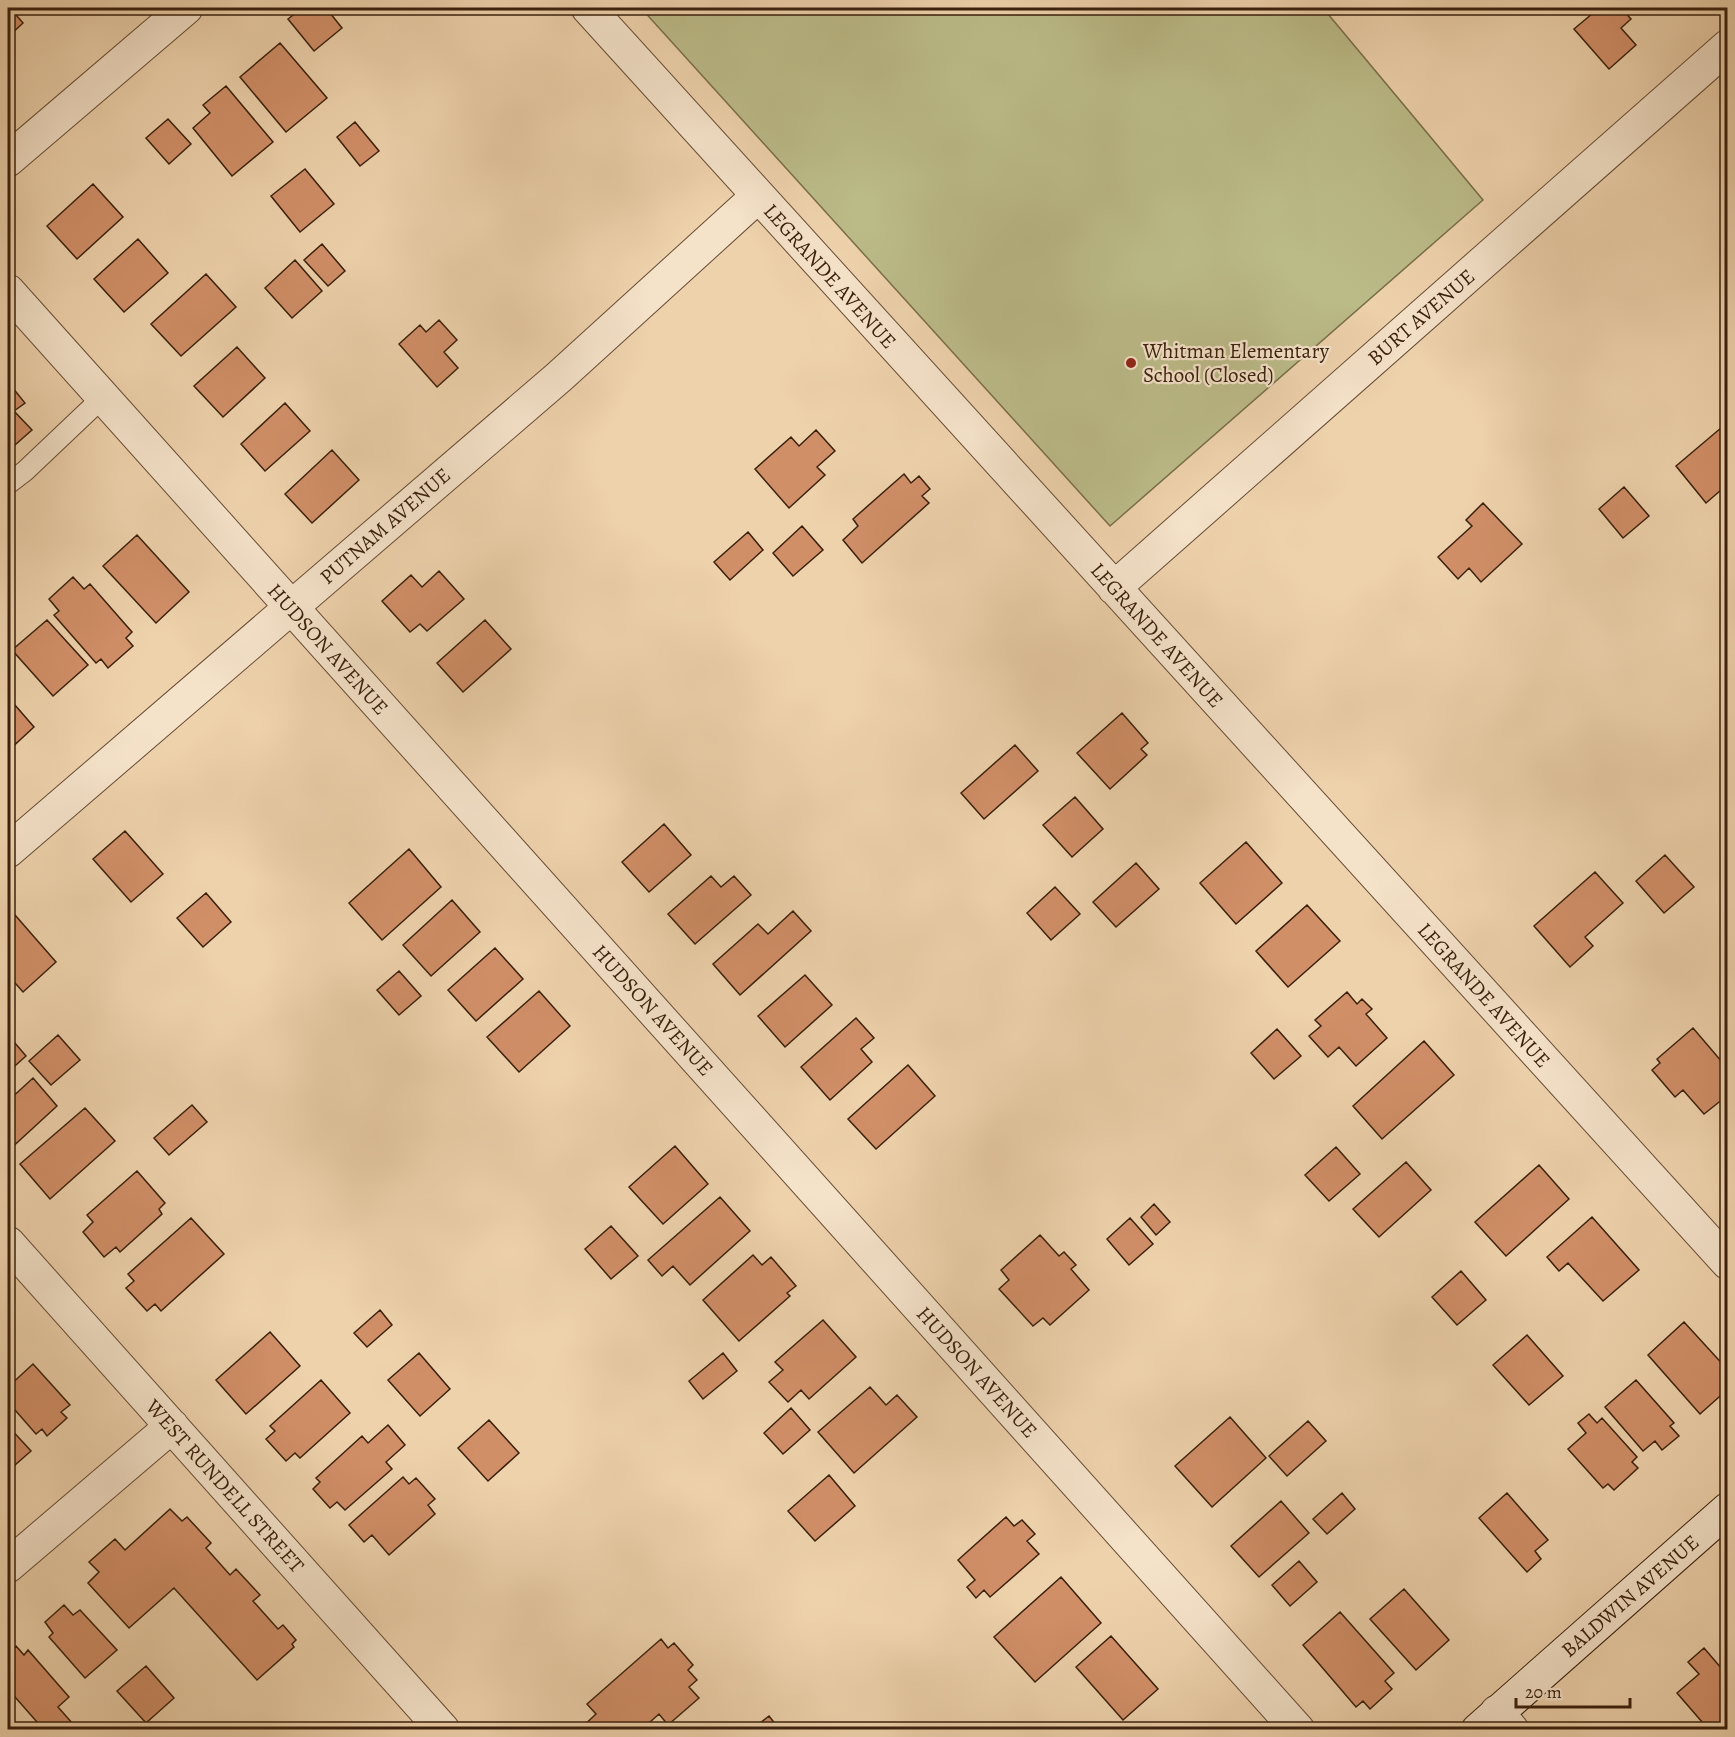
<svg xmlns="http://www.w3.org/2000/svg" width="1735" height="1737" viewBox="0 0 1735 1737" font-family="Alegreya,serif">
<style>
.green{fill:#bb8;stroke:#7a6e4a;stroke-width:1.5}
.building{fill:#d18f68;stroke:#3a200d;stroke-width:1.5}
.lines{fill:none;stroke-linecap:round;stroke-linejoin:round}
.lane-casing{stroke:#674c35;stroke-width:22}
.street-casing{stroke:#674c35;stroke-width:35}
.secondary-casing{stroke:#3a200d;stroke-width:35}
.lane{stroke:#f4e2c9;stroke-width:20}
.street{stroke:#f4e2c9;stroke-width:33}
.secondary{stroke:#f4e2c9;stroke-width:33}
.poi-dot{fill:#8f2418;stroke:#f4e2c9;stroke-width:2}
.labels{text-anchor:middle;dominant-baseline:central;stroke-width:4.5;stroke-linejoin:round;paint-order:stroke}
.street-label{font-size:21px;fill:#3a200d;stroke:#f4e2c9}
.poi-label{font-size:21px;fill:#3a200d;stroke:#f4e2c9;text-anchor:start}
</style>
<rect width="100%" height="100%" fill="#eed2ac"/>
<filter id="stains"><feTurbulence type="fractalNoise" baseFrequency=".00333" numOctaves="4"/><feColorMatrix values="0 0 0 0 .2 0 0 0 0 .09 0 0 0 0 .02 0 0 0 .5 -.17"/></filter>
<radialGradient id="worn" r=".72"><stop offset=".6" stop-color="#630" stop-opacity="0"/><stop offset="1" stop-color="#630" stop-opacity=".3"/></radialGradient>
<path class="green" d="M 641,8 L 1323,8 L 1483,200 L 1110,526 Z"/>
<path class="building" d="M 8,8 L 10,8 L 23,23 L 8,37 Z
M 302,8 L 326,8 L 342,28 L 314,51 L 288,19 Z
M 1599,8 L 1621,8 L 1631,19 L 1621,28 L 1636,45 L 1609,69 L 1574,29 Z
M 280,43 L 327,98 L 286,132 L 240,77 Z
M 226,86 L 273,142 L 232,176 L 193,128 L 210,113 L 203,105 Z
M 168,119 L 191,144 L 169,164 L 146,138 Z
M 355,122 L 379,151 L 360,166 L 337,137 Z
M 305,169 L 334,204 L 300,232 L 271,196 Z
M 93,184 L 123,217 L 77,259 L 47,226 Z
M 138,239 L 168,273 L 124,312 L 94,279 Z
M 322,244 L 345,271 L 328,286 L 304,260 Z
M 295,260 L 322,291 L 292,318 L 265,288 Z
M 206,274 L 236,307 L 181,356 L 151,324 Z
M 439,320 L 457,340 L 444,352 L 458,368 L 437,387 L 399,344 L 420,325 L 426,332 Z
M 237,347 L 265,378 L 223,417 L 194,386 Z
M 8,382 L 25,403 L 14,411 L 32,430 L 8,451 Z
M 285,403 L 310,431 L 265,471 L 241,444 Z
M 1728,422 L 1728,484 L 1706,503 L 1676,466 Z
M 816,430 L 835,451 L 817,467 L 825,475 L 789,508 L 755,469 L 791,437 L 799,446 Z
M 332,450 L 359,480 L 312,523 L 285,494 Z
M 904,474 L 911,483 L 919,476 L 930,489 L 922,496 L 929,503 L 862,563 L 843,540 L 858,526 L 853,519 Z
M 1624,487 L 1649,516 L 1623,538 L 1599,509 Z
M 1483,503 L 1522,544 L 1481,582 L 1469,568 L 1458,579 L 1438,557 L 1472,526 L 1466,520 Z
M 802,526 L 823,550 L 793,576 L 773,553 Z
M 748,532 L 763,550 L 730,580 L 714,562 Z
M 137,535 L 189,592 L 156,623 L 103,566 Z
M 439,571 L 464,599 L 427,631 L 420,624 L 410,632 L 382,601 L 411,575 L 422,587 Z
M 73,577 L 84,589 L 90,584 L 132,632 L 126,638 L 133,646 L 108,668 L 101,659 L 96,663 L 54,615 L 59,611 L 49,599 Z
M 47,620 L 88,665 L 53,696 L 12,650 Z
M 485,620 L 511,649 L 463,692 L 437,663 Z
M 8,697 L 34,727 L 8,751 Z
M 1122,713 L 1148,743 L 1141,749 L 1147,755 L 1110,789 L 1077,753 Z
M 1015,745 L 1038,771 L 984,819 L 961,793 Z
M 1075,797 L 1103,829 L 1072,857 L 1043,825 Z
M 664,824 L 691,855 L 649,892 L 622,862 Z
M 125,831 L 163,874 L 131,902 L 93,859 Z
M 1246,842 L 1282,883 L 1236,924 L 1200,883 Z
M 409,849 L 441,887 L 382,940 L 349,903 Z
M 1665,855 L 1694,887 L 1664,913 L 1636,881 Z
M 1136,863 L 1159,889 L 1116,927 L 1093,902 Z
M 1595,872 L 1623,903 L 1585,937 L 1593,946 L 1570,967 L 1534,926 Z
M 711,876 L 721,887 L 734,876 L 751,895 L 695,944 L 668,914 Z
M 1055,887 L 1080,914 L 1051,940 L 1027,913 Z
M 206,893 L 231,922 L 203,947 L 177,918 Z
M 452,900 L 480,932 L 431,976 L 403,945 Z
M 1307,905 L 1340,941 L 1288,987 L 1256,951 Z
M 793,911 L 811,931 L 740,995 L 713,964 L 758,924 L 768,934 Z
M 15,915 L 56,962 L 23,992 L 8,975 L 8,921 Z
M 495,948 L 523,979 L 476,1021 L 448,990 Z
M 399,971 L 421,996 L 399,1015 L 377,990 Z
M 805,975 L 832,1005 L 785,1047 L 758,1016 Z
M 539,991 L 570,1026 L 519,1072 L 487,1037 Z
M 1347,992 L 1357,1004 L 1362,999 L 1372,1009 L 1366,1014 L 1387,1038 L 1356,1066 L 1339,1047 L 1328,1057 L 1309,1036 L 1321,1026 L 1315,1020 Z
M 856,1018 L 874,1038 L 861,1049 L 872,1062 L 830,1100 L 801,1067 Z
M 1693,1028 L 1728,1069 L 1728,1095 L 1704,1114 L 1683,1090 L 1675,1097 L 1652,1070 L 1660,1063 L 1657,1059 Z
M 1277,1029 L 1301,1056 L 1274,1079 L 1251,1053 Z
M 8,1035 L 26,1056 L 8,1072 Z
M 58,1035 L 80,1060 L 51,1085 L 29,1061 Z
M 1424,1041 L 1454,1075 L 1382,1139 L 1353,1106 Z
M 908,1065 L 935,1096 L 876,1149 L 848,1119 Z
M 33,1078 L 57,1106 L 8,1151 L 8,1101 Z
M 192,1105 L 207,1122 L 169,1155 L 154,1138 Z
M 85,1108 L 115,1141 L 50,1199 L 20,1164 Z
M 675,1146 L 708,1184 L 663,1224 L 629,1187 Z
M 1336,1147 L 1360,1174 L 1329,1201 L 1305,1175 Z
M 1406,1162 L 1431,1190 L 1379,1237 L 1353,1209 Z
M 1539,1165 L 1569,1199 L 1506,1256 L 1475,1222 Z
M 137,1171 L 165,1203 L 159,1209 L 162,1214 L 120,1252 L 116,1247 L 104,1257 L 83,1232 L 93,1222 L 87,1215 Z
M 720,1197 L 750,1231 L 690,1285 L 673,1266 L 662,1276 L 648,1260 Z
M 1154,1204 L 1170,1222 L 1156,1235 L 1141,1217 Z
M 1592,1217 L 1639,1270 L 1603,1301 L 1568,1263 L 1559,1271 L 1547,1257 Z
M 191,1218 L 224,1254 L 161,1311 L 155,1304 L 147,1311 L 126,1288 L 134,1281 L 128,1274 Z
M 1130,1218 L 1153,1244 L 1129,1265 L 1107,1239 Z
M 611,1226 L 638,1256 L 611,1279 L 585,1249 Z
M 1040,1235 L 1059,1256 L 1064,1252 L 1076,1265 L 1071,1269 L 1089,1290 L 1050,1325 L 1043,1318 L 1033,1326 L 999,1289 L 1009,1280 L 1001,1270 Z
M 753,1255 L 762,1265 L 771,1257 L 796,1286 L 787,1293 L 790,1296 L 739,1341 L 703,1300 Z
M 1461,1271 L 1486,1300 L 1457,1325 L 1432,1297 Z
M 380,1310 L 392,1325 L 367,1347 L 354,1333 Z
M 823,1320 L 856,1357 L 809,1399 L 801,1390 L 788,1402 L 769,1382 L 783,1370 L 775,1362 Z
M 1684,1322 L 1728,1370 L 1728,1389 L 1700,1414 L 1648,1355 Z
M 270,1332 L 300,1366 L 246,1414 L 216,1380 Z
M 1527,1335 L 1563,1376 L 1529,1405 L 1493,1365 Z
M 419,1353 L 450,1389 L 420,1416 L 388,1380 Z
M 723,1353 L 737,1371 L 703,1399 L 689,1381 Z
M 33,1364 L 70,1405 L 61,1412 L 67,1418 L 47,1436 L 42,1429 L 36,1434 L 8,1402 L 8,1387 Z
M 321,1380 L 350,1413 L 300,1458 L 295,1453 L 286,1461 L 266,1439 L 275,1431 L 270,1426 Z
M 1636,1380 L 1674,1423 L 1670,1426 L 1679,1436 L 1662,1450 L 1655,1441 L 1643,1451 L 1605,1407 Z
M 870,1387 L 886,1405 L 897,1395 L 917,1417 L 854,1473 L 818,1432 Z
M 791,1408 L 810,1430 L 783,1454 L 764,1433 Z
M 1589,1414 L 1597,1423 L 1602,1418 L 1637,1457 L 1632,1462 L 1638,1468 L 1614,1490 L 1608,1484 L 1603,1488 L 1568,1449 L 1586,1433 L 1578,1423 Z
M 1230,1417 L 1266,1458 L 1212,1507 L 1175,1466 Z
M 489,1420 L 519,1453 L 488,1481 L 458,1448 Z
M 1308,1421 L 1326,1441 L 1287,1476 L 1269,1456 Z
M 388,1425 L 405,1445 L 386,1462 L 392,1469 L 345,1510 L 337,1502 L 330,1508 L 313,1489 L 320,1482 L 316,1478 L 362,1436 L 368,1443 Z
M 8,1426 L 31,1451 L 8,1471 Z
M 829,1475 L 855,1506 L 815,1541 L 788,1511 Z
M 403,1477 L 409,1484 L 416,1478 L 435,1499 L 428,1505 L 435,1514 L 389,1555 L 372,1535 L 364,1542 L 349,1525 Z
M 1342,1493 L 1355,1509 L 1327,1534 L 1313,1519 Z
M 1507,1493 L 1548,1540 L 1535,1551 L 1541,1559 L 1527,1572 L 1479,1518 Z
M 1281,1501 L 1309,1533 L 1259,1577 L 1231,1546 Z
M 170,1509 L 182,1521 L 187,1517 L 211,1543 L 206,1548 L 230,1575 L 236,1569 L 260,1595 L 253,1601 L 278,1629 L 283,1625 L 296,1640 L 292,1644 L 294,1647 L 257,1680 L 174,1588 L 129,1628 L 88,1583 L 99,1572 L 89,1562 L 115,1539 L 125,1550 Z
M 1006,1517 L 1014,1526 L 1022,1520 L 1035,1534 L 1027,1541 L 1039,1554 L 990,1597 L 984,1590 L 976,1598 L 967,1587 L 975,1580 L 958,1560 Z
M 1299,1561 L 1317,1582 L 1290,1606 L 1272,1585 Z
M 1061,1577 L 1101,1623 L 1035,1682 L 994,1637 Z
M 1404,1589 L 1449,1640 L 1416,1670 L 1370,1619 Z
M 64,1605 L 73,1615 L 80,1610 L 117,1650 L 85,1678 L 49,1637 L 53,1633 L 45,1622 Z
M 1340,1612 L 1394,1673 L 1385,1681 L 1392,1689 L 1370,1709 L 1363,1701 L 1356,1707 L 1303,1645 Z
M 1111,1636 L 1158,1689 L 1123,1720 L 1076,1667 Z
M 661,1639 L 668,1648 L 674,1643 L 693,1665 L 688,1670 L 697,1680 L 689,1687 L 699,1698 L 668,1725 L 659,1714 L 641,1730 L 579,1730 L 596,1714 L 587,1704 Z
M 16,1646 L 24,1655 L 28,1650 L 69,1697 L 58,1707 L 73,1724 L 68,1730 L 44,1730 L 8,1689 L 8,1654 Z
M 1704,1648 L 1728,1676 L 1728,1730 L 1709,1730 L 1677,1693 L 1699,1674 L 1688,1662 Z
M 146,1666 L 174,1698 L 146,1723 L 117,1691 Z
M 769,1716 L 780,1730 L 751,1730 Z"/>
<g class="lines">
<g class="lane-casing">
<path id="lane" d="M 8,484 L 25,471 L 102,398"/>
</g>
<g class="street-casing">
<path id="street" d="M 588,8 L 1728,1263
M 8,160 L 186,8
M 8,291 L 1298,1730
M 1114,588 L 1728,46
M 8,851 L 559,377 L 758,196
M 8,1243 L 443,1730
M 8,1566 L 172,1426
M 1497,1712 L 1512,1730"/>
</g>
<g class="secondary-casing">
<path id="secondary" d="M 1478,1730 L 1728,1509"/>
</g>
<use href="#lane" class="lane"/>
<use href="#street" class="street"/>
<use href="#secondary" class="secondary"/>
</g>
<circle class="poi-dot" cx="1131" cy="363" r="6"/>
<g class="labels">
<g class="street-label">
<text transform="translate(830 276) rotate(48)">LEGRANDE AVENUE</text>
<text transform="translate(1421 317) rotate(-41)">BURT AVENUE</text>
<text transform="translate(385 526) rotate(-41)">PUTNAM AVENUE</text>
<text transform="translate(1157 635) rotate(48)">LEGRANDE AVENUE</text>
<text transform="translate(328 649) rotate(48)">HUDSON AVENUE</text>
<text transform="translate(1484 995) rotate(48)">LEGRANDE AVENUE</text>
<text transform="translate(653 1010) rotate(48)">HUDSON AVENUE</text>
<text transform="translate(977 1372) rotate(48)">HUDSON AVENUE</text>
<text transform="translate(225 1486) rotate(48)">WEST RUNDELL STREET</text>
<text transform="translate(1630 1596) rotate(-41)">BALDWIN AVENUE</text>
</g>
<g class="poi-label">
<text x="1143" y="351">Whitman Elementary<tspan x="1143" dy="24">School (Closed)</tspan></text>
</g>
</g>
<rect width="1735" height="1737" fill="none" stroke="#eed2ac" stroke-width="30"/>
<rect x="9" y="9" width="1717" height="1719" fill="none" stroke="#3a200d" stroke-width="3"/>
<rect x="15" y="15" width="1705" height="1707" fill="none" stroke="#3a200d" stroke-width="1.5"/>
<path d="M1516 1698v9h114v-9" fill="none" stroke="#3a200d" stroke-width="3"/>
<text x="1525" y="1698" font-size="18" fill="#3a200d" stroke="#f4e2c9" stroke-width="4.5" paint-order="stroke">20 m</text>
<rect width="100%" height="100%" filter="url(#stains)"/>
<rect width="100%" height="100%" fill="url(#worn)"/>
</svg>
